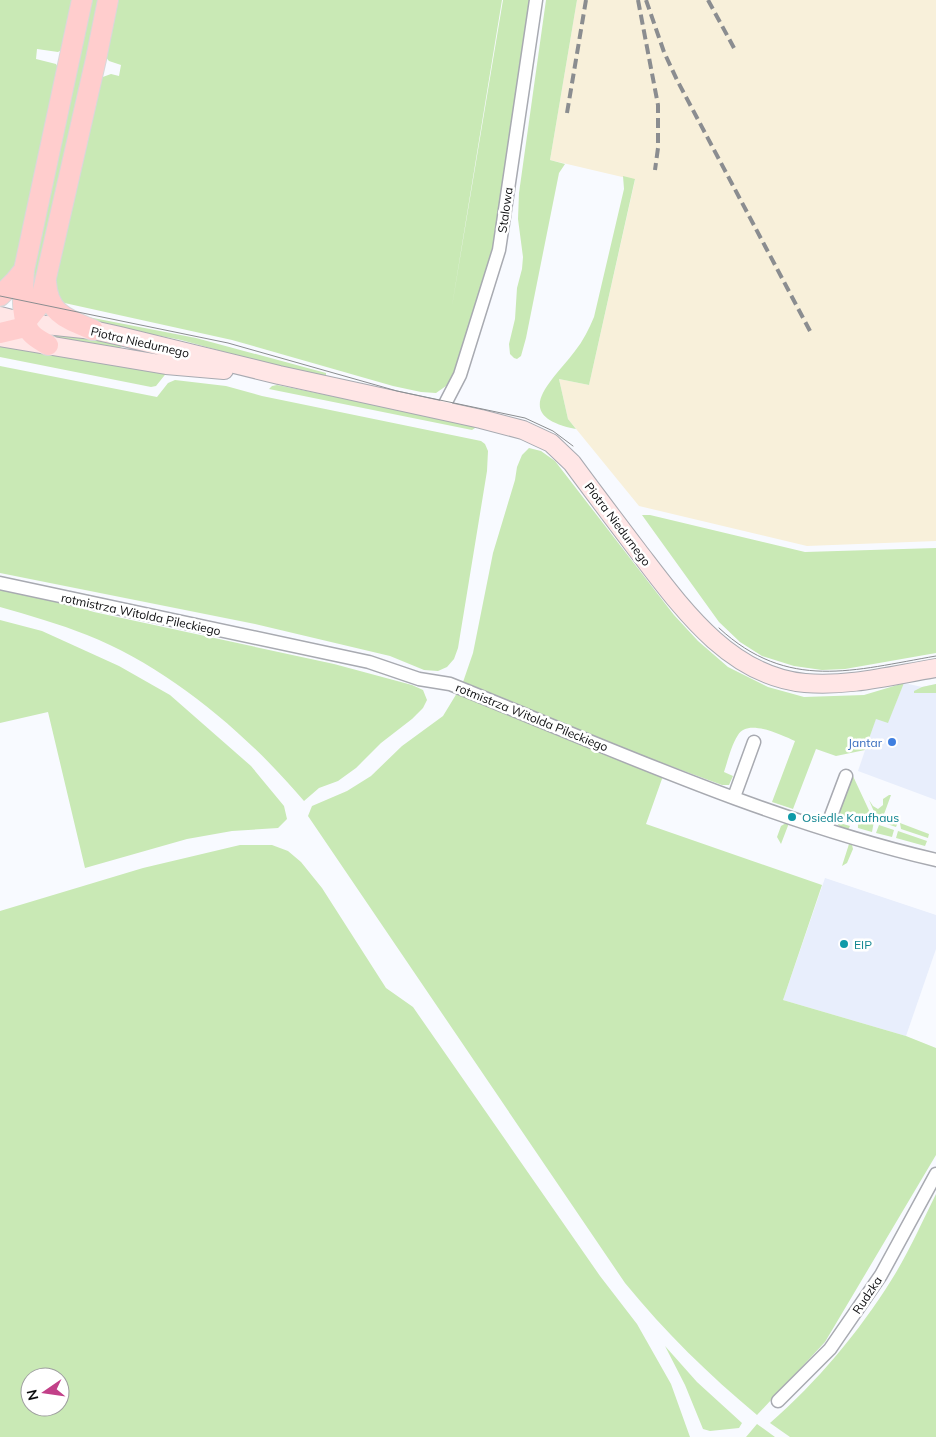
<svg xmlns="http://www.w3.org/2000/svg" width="936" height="1437" viewBox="0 0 936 1437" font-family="Mulish,sans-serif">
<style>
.built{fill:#e8eefc}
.industrial{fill:#f8f0da}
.green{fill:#c9e9b5;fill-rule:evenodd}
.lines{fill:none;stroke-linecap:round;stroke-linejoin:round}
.street-casing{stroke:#a8aab1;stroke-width:15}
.secondary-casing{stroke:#a8aab1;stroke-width:20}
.primary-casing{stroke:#d8d8d9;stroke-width:22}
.street{stroke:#fff;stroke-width:12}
.secondary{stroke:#ffe6e6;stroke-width:18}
.primary{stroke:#ffcdcd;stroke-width:20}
.tram{stroke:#8b8d90;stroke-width:1}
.rail{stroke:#8b8d90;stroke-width:4;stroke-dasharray:10 5;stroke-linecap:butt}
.shop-dot{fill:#3f7fe0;stroke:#fff;stroke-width:2}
.culture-dot{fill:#0f9aa8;stroke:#fff;stroke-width:2}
.labels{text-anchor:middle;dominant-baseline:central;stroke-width:5;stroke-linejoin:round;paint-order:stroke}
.street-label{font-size:12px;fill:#0c0d0f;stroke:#fff}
.shop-label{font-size:12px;fill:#366cbe;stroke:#fff;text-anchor:end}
.culture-label{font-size:12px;fill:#0d838f;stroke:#fff;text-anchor:start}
</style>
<rect width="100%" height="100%" fill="#f8faff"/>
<path class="built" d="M 904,683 L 922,687 L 936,684 L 936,800 L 858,771 L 876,718 L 888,722 Z
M 825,878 L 936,915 L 936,949 L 906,1036 L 783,1000 Z"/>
<path class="industrial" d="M 577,0 L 936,0 L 936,541 L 807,546 L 639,506 L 568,419 L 559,379 L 589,385 L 635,180 L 550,160 Z"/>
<path class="green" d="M 0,0 L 75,0 L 66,47 L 58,52 L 37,49 L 36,59 L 56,64 L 60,71 L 15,268 L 0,289 Z
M 90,0 L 99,0 L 35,300 L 27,298 Z
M 116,0 L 502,0 L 451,312 L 503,0 L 530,0 L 495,239 L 454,376 L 446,386 L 436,393 L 421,392 L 393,386 L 232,340 L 60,302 L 54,286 L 100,78 L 111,74 L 119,76 L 121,65 L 109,61 L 105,56 Z
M 546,0 L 577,0 L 550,160 L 565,164 L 559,173 L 526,338 L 521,356 L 517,359 L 514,358 L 510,354 L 509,344 L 515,319 L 517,288 L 522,269 L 523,257 L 518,219 L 519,193 Z
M 623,176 L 635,179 L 589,385 L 559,379 L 568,419 L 576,429 C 509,415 551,383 575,351 C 583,341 589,329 594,317 L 624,189 Z
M 83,316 L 196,338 L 326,373 L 326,375 L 321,376 L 291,370 L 181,340 L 80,320 Z
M 38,328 L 118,344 L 122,347 L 118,348 L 54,340 Z
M 0,346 L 74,359 L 168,371 L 156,386 L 151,387 L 0,357 Z
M 0,366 L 157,397 L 168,383 L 175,380 L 226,386 L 262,396 L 481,441 L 485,444 L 488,451 L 487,471 L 458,648 L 454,659 L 447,667 L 438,671 L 424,670 L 390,656 L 255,624 L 0,573 Z
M 277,385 L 460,422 L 478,426 L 472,430 L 269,389 L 272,386 Z
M 529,448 L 541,451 L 555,461 L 674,615 L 698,641 L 728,667 L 768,687 L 804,697 L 864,695 L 904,683 L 888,723 L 876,719 L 865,750 L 836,756 L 816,749 L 793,809 L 772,802 L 795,741 C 782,735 747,718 738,735 C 731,746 728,760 724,772 L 733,776 L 729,785 L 722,785 L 624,749 L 512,703 L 462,685 L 473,653 L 493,553 L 515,480 L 517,467 L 522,455 Z
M 642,515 L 650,515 L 805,552 L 936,548 L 936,653 L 845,669 L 822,670 L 794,666 L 762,656 L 740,642 L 719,622 Z
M 0,589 L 35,594 L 94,612 L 334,664 L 412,685 L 423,690 L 427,700 L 423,708 L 412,719 L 381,743 L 356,768 L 338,781 L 319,788 L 304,801 C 247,734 170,668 87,635 C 59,624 29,615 0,607 Z
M 0,620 L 42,631 L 119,666 L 170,695 L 251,766 L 284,806 L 287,819 L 278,828 L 232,831 L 187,839 L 85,868 L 48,712 L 0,723 Z
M 936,684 L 936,693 L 914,693 L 914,691 L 922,687 Z
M 457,693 L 663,776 L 646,824 L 822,885 L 783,1000 L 906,1036 L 936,1048 L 936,1155 L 825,1342 L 757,1415 C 709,1375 665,1332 625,1283 L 308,816 L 312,806 L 347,791 L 371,776 L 402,746 L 443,716 Z
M 852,774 L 874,821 L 872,832 L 858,828 L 858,822 L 844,818 L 843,824 L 850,826 L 848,830 L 840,827 L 837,823 L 839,810 Z
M 889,795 L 891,795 L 883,817 L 898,822 L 896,827 L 878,821 L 869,800 L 873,806 L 878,809 L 883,805 L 883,799 Z
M 786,823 L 789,823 L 781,844 L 777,837 L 781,826 Z
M 900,823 L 929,834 L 928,838 L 901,829 Z
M 879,825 L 894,830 L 892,837 L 876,833 Z
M 898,831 L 927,841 L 925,846 L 896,838 Z
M 849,844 L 852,845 L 853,849 L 847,863 L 842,866 Z
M 240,845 L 272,845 L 288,851 L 301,862 L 322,888 L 386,988 L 413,1007 L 600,1276 L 637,1324 L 671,1384 L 690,1437 L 0,1437 L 0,911 L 143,868 ZM 30,1377 L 60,1377 L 60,1407 L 30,1407 Z
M 936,1194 L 936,1437 L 790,1437 L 770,1423 C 817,1382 859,1332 892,1279 C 909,1252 922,1222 936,1194 Z
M 665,1346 L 697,1382 L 742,1423 L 739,1428 L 710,1431 L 703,1429 L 685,1385 Z
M 757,1424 L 775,1437 L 746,1437 Z"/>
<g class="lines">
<g class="street-casing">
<path id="street" d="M 443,412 L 446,402 L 460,375 L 499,250 L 536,0
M 0,583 L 369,662 L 419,679 L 450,684 C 609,748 769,821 936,860
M 734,797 L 754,742
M 826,829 L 846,776
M 778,1401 L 830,1349 L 881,1275 L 936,1174"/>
</g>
<g class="secondary-casing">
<path id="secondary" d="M 0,316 L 27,323 L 93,330 L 120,336 L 279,375 L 481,419 L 523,430 L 538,437 L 551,443 L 572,463 C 594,493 616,522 638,551 C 681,607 729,676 805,683 C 848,687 893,675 936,668
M 0,337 L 166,365 L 224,370"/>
</g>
<g class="primary-casing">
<path id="primary" d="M 46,282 C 48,314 67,319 93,330
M 0,296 L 15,281 L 24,270
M 0,333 L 21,328 L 40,304 L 96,59 L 108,0
M 48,345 C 43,342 35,338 31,333 C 20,320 23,287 24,270 L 82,0"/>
</g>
<use href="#street" class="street"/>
<use href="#secondary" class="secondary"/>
<use href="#primary" class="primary"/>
<path class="tram" d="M 0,296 L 228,343 L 397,391 L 525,418 L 553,431 L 573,446
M 719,628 C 788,692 854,670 936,656"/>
<path class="rail" d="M 638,0 L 658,105 L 658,148 L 655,170
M 646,0 L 664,52 L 677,80 L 810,331
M 708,0 L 734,48
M 567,113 L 586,0"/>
</g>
<circle class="shop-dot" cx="892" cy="742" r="5"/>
<g class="culture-dot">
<circle cx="792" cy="817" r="5"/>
<circle cx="844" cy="944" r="5"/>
</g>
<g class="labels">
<g class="street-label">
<text transform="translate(505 210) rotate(-82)">Stalowa</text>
<text transform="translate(140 342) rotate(13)">Piotra Niedurnego</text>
<text transform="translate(618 524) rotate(53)">Piotra Niedurnego</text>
<text transform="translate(141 614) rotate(12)">rotmistrza Witolda Pileckiego</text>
<text transform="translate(532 717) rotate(22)">rotmistrza Witolda Pileckiego</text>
<text transform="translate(867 1295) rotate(-56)">Rudzka</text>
</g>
<g class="shop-label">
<text x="882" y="742">Jantar</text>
</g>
<g class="culture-label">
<text x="802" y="817">Osiedle Kaufhaus</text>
<text x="854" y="944">EIP</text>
</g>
</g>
<g transform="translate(45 1392) rotate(257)"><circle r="24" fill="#ffffff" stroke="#9e9e9f"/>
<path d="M0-4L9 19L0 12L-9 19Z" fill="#c24088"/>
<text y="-8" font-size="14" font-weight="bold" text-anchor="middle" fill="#0c0d0f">N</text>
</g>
</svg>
